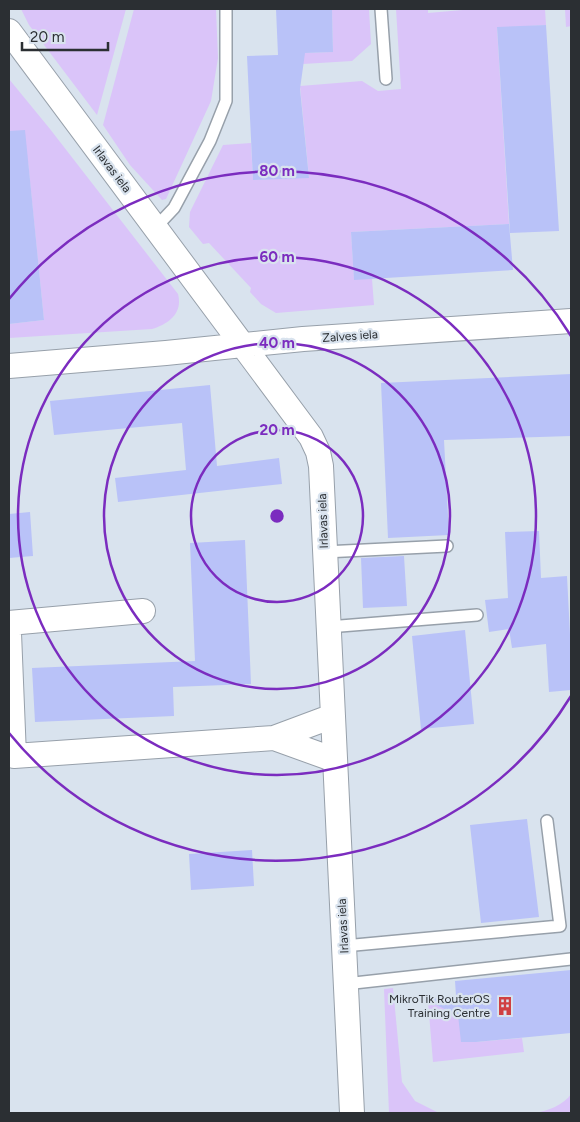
<svg xmlns="http://www.w3.org/2000/svg" width="580" height="1122" viewBox="0 0 580 1122" font-family="Figtree,sans-serif">
<style>
.green{fill:#dac4f9}
.building{fill:#b9c2f8}
.lines{fill:none;stroke-linecap:round;stroke-linejoin:round}
.service-casing{stroke:#97a0aa;stroke-width:14}
.minor-casing{stroke:#97a0aa;stroke-width:26}
.service{stroke:#fff;stroke-width:11}
.minor{stroke:#fff;stroke-width:24}
.ring{fill:none;stroke:#7b2cbf;stroke-width:2.5}
.labels{text-anchor:middle;dominant-baseline:central;stroke-width:4.5;stroke-linejoin:round;paint-order:stroke}
.street-label{font-size:12px;fill:#2b2f33;stroke:#d9e3ee}
.poi-label{font-size:12px;fill:#2b2f33;stroke:#d9e3ee;text-anchor:end}
.centre{fill:#7b2cbf;stroke:#d9e3ee;stroke-width:2.5}
.ring-label{font-size:15px;text-anchor:middle;font-weight:bold;fill:#7b2cbf;stroke:#d9e3ee;stroke-width:4.5;stroke-linejoin:round;paint-order:stroke}
</style>
<rect width="100%" height="100%" fill="#d9e3ee"/>
<path class="green" d="M 21,9 L 126,9 L 97,115 L 29,25 Z
M 134,9 L 216,9 L 218,58 L 211,101 L 166,199 L 162,200 L 130,165 L 103,125 Z
M 332,9 L 369,9 L 371,44 L 352,61 L 303,64 L 303,53 L 333,52 Z
M 396,9 L 428,9 L 428,13 L 474,9 L 545,9 L 546,25 L 497,28 L 509,224 L 351,232 L 354,279 L 372,279 L 374,305 L 276,313 L 261,304 L 250,292 L 251,288 L 209,243 L 203,244 L 189,227 L 190,212 L 223,145 L 251,143 L 253,180 L 309,177 L 300,86 L 362,81 L 378,91 L 401,89 Z
M 565,9 L 571,9 L 571,26 L 566,27 Z
M 9,79 L 50,129 L 178,294 C 183,313 169,324 152,329 L 9,338 L 9,324 L 44,320 L 28,162 L 9,163 Z
M 393,988 L 402,1082 L 415,1101 L 439,1113 L 389,1113 L 384,989 Z
M 428,1001 L 458,1013 L 476,1042 L 522,1038 L 524,1052 L 433,1062 Z
M 571,1094 L 571,1113 L 535,1113 C 547,1111 564,1105 571,1094 Z"/>
<path class="building" d="M 276,9 L 332,9 L 333,52 L 305,53 L 300,89 L 309,178 L 253,180 L 247,56 L 278,55 Z
M 546,25 L 559,231 L 510,233 L 497,27 Z
M 25,130 L 44,320 L 9,324 L 9,131 Z
M 509,224 L 513,270 L 354,280 L 351,232 Z
M 571,374 L 571,436 L 444,440 L 449,535 L 388,538 L 381,383 Z
M 210,385 L 217,466 L 279,458 L 282,484 L 118,502 L 115,478 L 186,470 L 182,423 L 54,435 L 50,401 Z
M 30,512 L 33,556 L 9,558 L 9,514 Z
M 539,531 L 541,578 L 567,576 L 571,654 L 571,690 L 549,692 L 546,644 L 512,648 L 509,629 L 489,632 L 485,600 L 508,598 L 505,532 Z
M 245,540 L 251,684 L 173,687 L 174,716 L 35,722 L 32,668 L 195,661 L 190,543 Z
M 404,556 L 407,606 L 363,608 L 361,558 Z
M 465,630 L 474,724 L 421,729 L 412,636 Z
M 527,819 L 539,917 L 481,923 L 470,825 Z
M 252,850 L 254,886 L 191,890 L 189,854 Z
M 571,970 L 571,1033 L 476,1042 L 461,1042 L 458,1015 L 423,999 L 456,996 L 455,981 Z"/>
<g class="lines">
<g class="service-casing">
<path id="service" d="M 381,9 L 386,79
M 156,227 L 174,208 L 210,141 L 226,101 L 226,9
M 324,552 L 447,546
M 328,627 L 477,615
M 344,946 L 560,926 L 547,821
M 345,984 L 571,959"/>
</g>
<g class="minor-casing">
<path id="minor" d="M 9,31 L 311,437 L 318,452 L 321,466 L 352,1113
M 9,366 L 166,353 L 303,339 L 571,321
M 9,623 L 143,611
M 9,633 L 14,756 L 274,738 L 335,760
M 274,738 L 333,716"/>
</g>
<use href="#service" class="service"/>
<use href="#minor" class="minor"/>
</g>
<g class="ring">
<circle cx="277" cy="516" r="86"/>
<circle cx="277" cy="516" r="173"/>
<circle cx="277" cy="516" r="259"/>
<path d="M571 696A345 345 0 0 1 9 733M9 299A345 345 0 0 1 571 336"/>
</g>
<defs>
<g id="building-bare" transform="scale(1.5)"><path d="M-4-6H4V6H1V3H-1V6H-4ZM-2.5-4.3h1.7v1.8h-1.7ZM.8-4.3h1.7v1.8H.8ZM-2.5-1h1.7V.8h-1.7ZM.8-1h1.7V.8H.8Z" fill="#d04042" stroke="#d9e3ee" stroke-width="2.5" paint-order="stroke"/></g>
</defs>
<g fill-rule="evenodd">
<use href="#building-bare" x="505" y="1006"/>
</g>
<g class="labels">
<g class="street-label">
<text transform="translate(112 169) rotate(53)">Irlavas iela</text>
<text transform="translate(350 336) rotate(-4)">Zalves iela</text>
<text transform="translate(323 521) rotate(-92)">Irlavas iela</text>
<text transform="translate(343 926) rotate(-93)">Irlavas iela</text>
</g>
<g class="poi-label">
<text x="490" y="999">MikroTik RouterOS<tspan x="490" dy="14">Training Centre</tspan></text>
</g>
</g>
<circle cx="277" cy="516" r="8" class="centre"/>
<g class="ring-label">
<text x="277" y="176">80 m</text>
<text x="277" y="262">60 m</text>
<text x="277" y="348">40 m</text>
<text x="277" y="435">20 m</text>
</g>
<rect width="580" height="1122" fill="none" stroke="#2b2f33" stroke-width="20"/>
<path d="M22 42v8h86v-8" fill="none" stroke="#2b2f33" stroke-width="2.5"/>
<text x="30" y="42" font-size="15" fill="#2b2f33" stroke="#d9e3ee" stroke-width="4" paint-order="stroke">20 m</text>
</svg>
